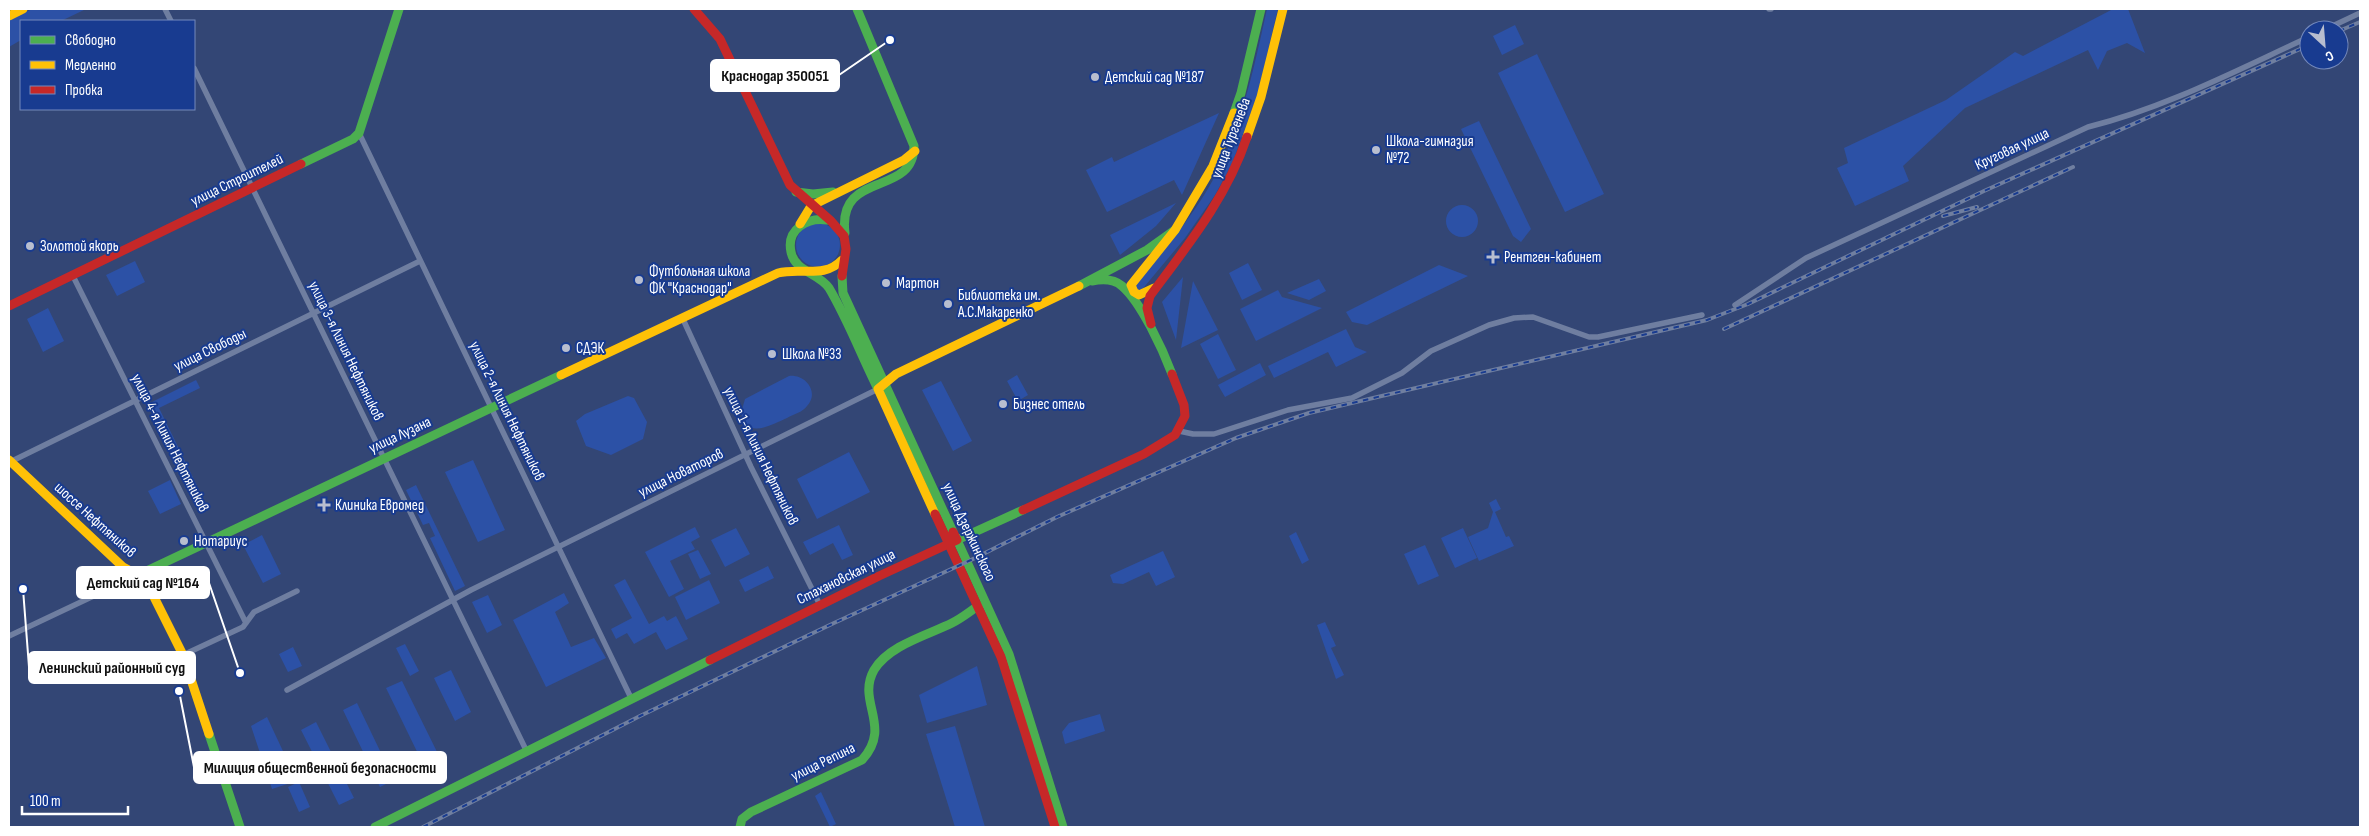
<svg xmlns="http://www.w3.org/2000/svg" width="2369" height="836" viewBox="0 0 2369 836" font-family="'Sofia Sans Condensed',sans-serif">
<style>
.green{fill:#2c51a6}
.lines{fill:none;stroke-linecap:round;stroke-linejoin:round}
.street{stroke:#6f7ea0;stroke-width:5.5}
.fast{stroke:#4caf50;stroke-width:9}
.slow{stroke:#ffc107;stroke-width:9}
.jam{stroke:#c62828;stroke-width:9}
.rail-casing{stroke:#707fa0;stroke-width:4}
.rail{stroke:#183b90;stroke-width:2;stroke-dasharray:5.5;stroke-linecap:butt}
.poi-dot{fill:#b8becf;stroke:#183b90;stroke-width:2}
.labels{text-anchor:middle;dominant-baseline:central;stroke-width:4;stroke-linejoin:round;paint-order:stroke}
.poi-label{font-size:15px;fill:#fff;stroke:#183b90;text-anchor:start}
.street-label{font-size:15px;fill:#fff;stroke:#183b90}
.leader{fill:none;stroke:#fff;stroke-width:2}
.callout-dot{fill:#fff;stroke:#183b90;stroke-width:2}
.callout{fill:#fff;stroke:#fff;stroke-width:2}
.callout-label{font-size:16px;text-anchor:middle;font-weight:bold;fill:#111}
</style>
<rect width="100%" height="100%" fill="#334675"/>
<path class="green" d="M 32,9 L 86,9 L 61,21 L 21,21 L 21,40 L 9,47 L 9,20 Z
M 1267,9 L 1278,9 L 1257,96 L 1232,164 L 1215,195 L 1185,238 L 1140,292 L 1134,286 C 1159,256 1185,226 1206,192 C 1240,137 1253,72 1267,9 Z
M 2113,9 L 2128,9 L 2145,53 L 2127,43 L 2107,51 L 2098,70 L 2088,50 L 1965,108 L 1903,166 L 1909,181 L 1855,206 L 1837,168 L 1848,163 L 1844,148 L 1946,100 L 2015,52 L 2023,56 Z
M 1515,25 L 1524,44 L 1502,55 L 1493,36 Z
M 1537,54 L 1604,194 L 1565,212 L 1498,73 Z
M 1219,113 L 1182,195 L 1174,180 L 1107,212 L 1086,170 L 1112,157 L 1114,162 Z
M 1479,121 L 1531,229 L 1521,242 L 1513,236 L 1461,129 Z
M 1176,203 L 1156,226 L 1120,255 L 1110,235 Z
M1446 221a16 16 0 1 1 32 0a16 16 0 1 1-32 0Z
M796 245a22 22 0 1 1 44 0a22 22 0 1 1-44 0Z
M 135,261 L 145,282 L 117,296 L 106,275 Z
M 1248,263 L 1262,290 L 1242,300 L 1229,273 Z
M 1439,265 L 1468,276 L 1367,325 L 1352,322 L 1346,312 Z
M 1183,277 L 1176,340 L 1162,302 Z
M 1319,279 L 1326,291 L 1309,300 L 1287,293 Z
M 1193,281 L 1218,330 L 1181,348 Z
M 1278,290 L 1282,297 L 1322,308 L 1256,341 L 1240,309 Z
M 48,308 L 64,341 L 43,352 L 27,319 Z
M 1346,329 L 1355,347 L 1367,352 L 1336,367 L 1328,352 L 1274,378 L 1268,366 Z
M 1218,334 L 1236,370 L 1218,379 L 1200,344 Z
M 1260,363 L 1266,375 L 1225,397 L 1218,385 Z
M 1017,375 L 1028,395 L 1018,401 L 1007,381 Z
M 789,376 C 805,374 820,392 807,406 C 803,412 794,414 787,418 C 771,425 746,440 741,413 L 745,399 Z
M 196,380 L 200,388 L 159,408 L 201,494 L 194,498 L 148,404 Z
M 941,381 L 972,441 L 953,451 L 922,390 Z
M 628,396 L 634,398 L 647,422 L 643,439 L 611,455 L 586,446 L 576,421 L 585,414 Z
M 849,452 L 870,492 L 817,519 L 797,479 Z
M 473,460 L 505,530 L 478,542 L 445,472 Z
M 170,480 L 181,504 L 160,514 L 148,491 Z
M 416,485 L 465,586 L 455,591 L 430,538 L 435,536 L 429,523 L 423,525 L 406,490 Z
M 1496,499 L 1501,509 L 1495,512 L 1506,537 L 1509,536 L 1514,546 L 1479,561 L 1468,537 L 1488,528 L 1493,512 L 1489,503 Z
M 839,525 L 853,555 L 842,560 L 833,543 L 810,555 L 803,542 Z
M 695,527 L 700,537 L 691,542 L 695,549 L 670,561 L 684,589 L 669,597 L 645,552 Z
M 736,528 L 750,554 L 725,567 L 711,540 Z
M 1463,528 L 1477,558 L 1455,568 L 1441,538 Z
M 1296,532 L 1309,560 L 1302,564 L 1289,536 Z
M 262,535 L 281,574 L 263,583 L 243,545 Z
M 1425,545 L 1439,576 L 1418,585 L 1404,554 Z
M 698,550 L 711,574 L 700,579 L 688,554 Z
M 1163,551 L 1175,577 L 1156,586 L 1149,572 L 1123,584 L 1113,583 L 1110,575 Z
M 768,566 L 774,578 L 745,592 L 739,580 Z
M 625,579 L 649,624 L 664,616 L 667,621 L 676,616 L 688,639 L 666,650 L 656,632 L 634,644 L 627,633 L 616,639 L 611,629 L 632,618 L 614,585 Z
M 709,580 L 720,603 L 686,620 L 675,597 Z
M 564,593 L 569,603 L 555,612 L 571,647 L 594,638 L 606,658 L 546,687 L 513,620 Z
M 488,595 L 502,625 L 487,633 L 472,602 Z
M 1325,622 L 1336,646 L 1331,648 L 1344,675 L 1336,679 L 1317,625 Z
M 405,644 L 419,671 L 410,676 L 396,648 Z
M 293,647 L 302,666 L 288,672 L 279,654 Z
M 977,666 L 987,705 L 927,723 L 919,695 Z
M 451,670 L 471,712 L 455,721 L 434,678 Z
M 402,681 L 442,762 L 426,770 L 386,688 Z
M 357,703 L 394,780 L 380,787 L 343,710 Z
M 1100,714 L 1105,731 L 1065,744 L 1062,732 L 1069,723 Z
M 267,717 L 297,781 L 272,789 L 251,726 Z
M 316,722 L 354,798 L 339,805 L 301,730 Z
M 955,726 L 985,827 L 955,827 L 926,734 Z
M 299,782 L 310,807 L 299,812 L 288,787 Z
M 821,792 L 836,824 L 830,827 L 815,796 Z"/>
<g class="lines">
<path class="street" d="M 165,9 L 171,21
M 1769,9 L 1771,9
M 2324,30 L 2360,13
M 194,68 L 527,752
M 359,133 L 632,700
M 72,274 L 246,623
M 1735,305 L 1806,258 L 2088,127 C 2165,108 2237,70 2309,37
M 682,317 L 751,467 L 820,605
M 1179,431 L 1193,434 L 1214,434 L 1288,410 L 1352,398 L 1402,373 L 1431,351 L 1489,325 L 1514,318 L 1533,317 L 1589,337 L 1598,337 L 1702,315
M 10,462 L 420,261
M 9,636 L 138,575
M 183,655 L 243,627 L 254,612 L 297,591
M 287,690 L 471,590 L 878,389"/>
<path class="fast" d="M 1234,113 L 1241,93 L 1261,9
M 301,164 L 353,139 L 359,133 L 399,9
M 796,192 L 813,194 L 833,192
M 827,220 C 808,217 786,229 791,252 C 795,272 819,273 829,288 C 847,318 862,357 878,389
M 845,233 C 837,169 914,198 914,146 L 857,9
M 842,276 L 843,293 L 953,532
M 1092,281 C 1102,279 1114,279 1122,286 C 1141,302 1163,350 1172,374
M 1079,286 L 1147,250 L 1175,230
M 1023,510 L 957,540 L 1009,654 L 1063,827
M 138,575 L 561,375
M 209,734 L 240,827
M 375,827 L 710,660
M 740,827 L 742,819 L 751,812 L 862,760 C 893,726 856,702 874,670 C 889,645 928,635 952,623 C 962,618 969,612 978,606"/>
<path class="slow" d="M 9,16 L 23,9
M 1247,137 L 1261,97 L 1283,9
M 800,224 L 811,206 L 904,160 L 915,151
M 1154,288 L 1139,295 L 1134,292 L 1131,285 L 1175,230 L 1213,166 L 1234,113
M 561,375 L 778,273 C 801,267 824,279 842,260
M 9,460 L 123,567 L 145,579 L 183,655 L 209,734
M 935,514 L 878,389 L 896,374 L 1079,286"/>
<path class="jam" d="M 694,9 L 720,39 L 790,185 L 831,221 L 844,236 L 846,249 L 842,276
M 9,306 L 301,164
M 1151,324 L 1147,308 L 1150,296 C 1188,245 1227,197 1247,137
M 1023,510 L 1144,454 L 1175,435 L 1185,416 L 1184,405 L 1172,374
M 935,514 L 1001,657 L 1055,827
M 710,660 L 879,576 L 957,540 L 953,532"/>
<g class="rail-casing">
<path id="rail" d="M 2339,31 L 2360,22
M 1943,216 L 1977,207
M 1724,329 L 2073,167
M 423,827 L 640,716 L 834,623 L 971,560 L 1057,517 L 1236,438 L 1309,413 L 1707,320 L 1748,304 L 1984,191 L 2309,45"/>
</g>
<use href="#rail" class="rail"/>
</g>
<g class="poi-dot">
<circle cx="1095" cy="77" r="5"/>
<circle cx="1376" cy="150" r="5"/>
<circle cx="30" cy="246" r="5"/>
<path d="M1490.5 249.5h5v5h5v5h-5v5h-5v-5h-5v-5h5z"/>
<circle cx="639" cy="280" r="5"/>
<circle cx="886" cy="283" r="5"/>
<circle cx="948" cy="304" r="5"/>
<circle cx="566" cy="348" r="5"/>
<circle cx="772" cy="354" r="5"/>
<circle cx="1003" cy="404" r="5"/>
<path d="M321.5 497.5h5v5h5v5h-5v5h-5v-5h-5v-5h5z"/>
<circle cx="184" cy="541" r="5"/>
</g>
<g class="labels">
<g class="poi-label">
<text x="1105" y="77">Детский сад №187</text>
<text x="1386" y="141">Школа-гимназия<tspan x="1386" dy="17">№72</tspan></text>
<text x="40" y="246">Золотой якорь</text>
<text x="1504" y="257">Рентген-кабинет</text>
<text x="649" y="271">Футбольная школа<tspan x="649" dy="17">ФК "Краснодар"</tspan></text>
<text x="896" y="283">Мартон</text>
<text x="958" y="295">Библиотека им.<tspan x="958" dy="17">А.С.Макаренко</tspan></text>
<text x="576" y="348">СДЭК</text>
<text x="782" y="354">Школа №33</text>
<text x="1013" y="404">Бизнес отель</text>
<text x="335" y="505">Клиника Евромед</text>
<text x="194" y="541">Нотариус</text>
</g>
<g class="street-label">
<text transform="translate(1231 138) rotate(-69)">улица Тургенева</text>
<text transform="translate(2012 149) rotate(-25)">Круговая улица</text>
<text transform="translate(237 180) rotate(-26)">улица Строителей</text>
<text transform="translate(210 350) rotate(-26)">улица Свободы</text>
<text transform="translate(346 351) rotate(64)">улица 3-я Линия Нефтяников</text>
<text transform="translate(507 411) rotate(64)">улица 2-я Линия Нефтяников</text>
<text transform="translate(400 435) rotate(-25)">улица Лузана</text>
<text transform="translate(170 443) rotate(63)">улица 4-я Линия Нефтяников</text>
<text transform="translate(761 456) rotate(64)">улица 1-я Линия Нефтяников</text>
<text transform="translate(681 473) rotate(-26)">улица Новаторов</text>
<text transform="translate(95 520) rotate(42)">шоссе Нефтяников</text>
<text transform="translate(969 532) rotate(65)">улица Дзержинского</text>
<text transform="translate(846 577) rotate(-26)">Стахановская улица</text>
<text transform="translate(823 762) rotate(-26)">улица Репина</text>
</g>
</g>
<path class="leader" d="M890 40L839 75M240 673L209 583M23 589L29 667M179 691L194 767"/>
<g class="callout-dot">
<circle cx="890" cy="40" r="5"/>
<circle cx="240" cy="673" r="5"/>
<circle cx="23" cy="589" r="5"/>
<circle cx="179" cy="691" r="5"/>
</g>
<g class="callout">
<rect x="711" y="60" width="128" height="31" rx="5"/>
<rect x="77" y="567" width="132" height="31" rx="5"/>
<rect x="29" y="652" width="166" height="31" rx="5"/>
<rect x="194" y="752" width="252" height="31" rx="5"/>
</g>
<g class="callout-label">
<text x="775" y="81">Краснодар 350051</text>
<text x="143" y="588">Детский сад №164</text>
<text x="112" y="673">Ленинский районный суд</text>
<text x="320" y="773">Милиция общественной безопасности</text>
</g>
<rect width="2369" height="836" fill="none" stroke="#ffffff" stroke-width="20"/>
<rect x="20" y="20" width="175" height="90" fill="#183b90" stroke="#7489bc"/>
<rect x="30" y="36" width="25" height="8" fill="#4caf50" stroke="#7489bc"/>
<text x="65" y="45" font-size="15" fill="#ffffff">Свободно</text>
<rect x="30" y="61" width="25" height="8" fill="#ffc107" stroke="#7489bc"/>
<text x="65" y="70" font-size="15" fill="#ffffff">Медленно</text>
<rect x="30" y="86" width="25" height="8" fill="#c62828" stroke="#7489bc"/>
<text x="65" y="95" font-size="15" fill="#ffffff">Пробка</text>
<g transform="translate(2324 45) rotate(154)"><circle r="24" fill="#183b90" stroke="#7489bc"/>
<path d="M0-4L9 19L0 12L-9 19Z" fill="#b8becf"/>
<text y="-8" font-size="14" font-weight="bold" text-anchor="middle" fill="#ffffff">С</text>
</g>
<path d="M22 806v8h106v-8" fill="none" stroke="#ffffff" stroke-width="2.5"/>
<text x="30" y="806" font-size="15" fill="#ffffff" stroke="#183b90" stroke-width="4" paint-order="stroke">100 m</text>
</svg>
